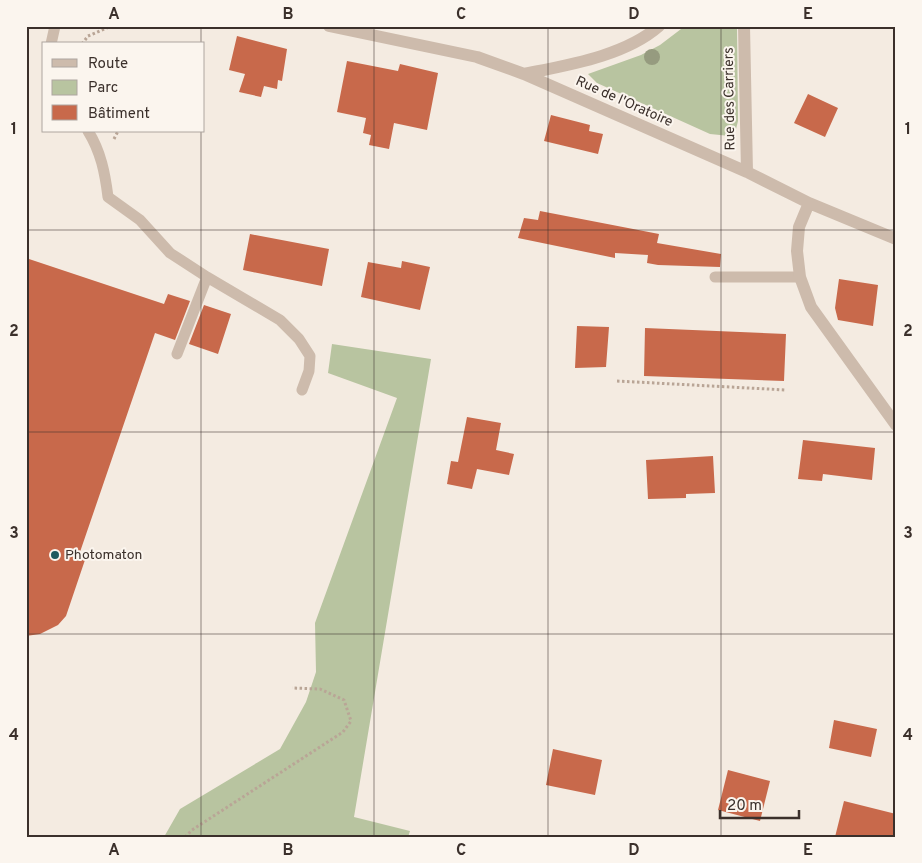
<svg xmlns="http://www.w3.org/2000/svg" width="922" height="863" viewBox="0 0 922 863" font-family="Overpass,sans-serif">
<style>
.green{fill:#b8c4a0}
.building{fill:#c8694b}
.lines{fill:none;stroke-linecap:round;stroke-linejoin:round}
.path{stroke:#b9a596;stroke-width:3;stroke-dasharray:2.5 2.5;stroke-linecap:butt}
.service{stroke:#cdbbac;stroke-width:11}
.minor{stroke:#cdbbac;stroke-width:12}
.tree{fill:#969b7f}
.grid{fill:none;stroke:#3b302b;stroke-width:1;stroke-opacity:0.55}
.poi-dot{fill:#1f5a5e;stroke:#fbf5ee;stroke-width:2}
.labels{text-anchor:middle;dominant-baseline:central;stroke-width:4;stroke-linejoin:round;paint-order:stroke}
.street-label{font-size:14px;fill:#3b302b;stroke:#fbf5ee}
.poi-label{font-size:14px;fill:#3b302b;stroke:#fbf5ee;text-anchor:start}
.neatline{fill:none;stroke:#3b302b;stroke-width:2}
.grid-label{font-size:16px;text-anchor:middle;font-weight:bold;fill:#3b302b}
</style>
<rect width="100%" height="100%" fill="#f4ebe1"/>
<path class="green" d="M 685,26 L 737,26 L 738,121 L 736,129 L 730,136 L 710,134 L 597,83 L 588,74 L 641,55 L 660,45 Z
M 332,344 L 431,359 L 354,817 L 410,831 L 408,837 L 164,837 L 180,809 L 280,749 L 306,702 L 316,672 L 315,623 L 397,398 L 328,373 Z"/>
<path class="building" d="M 237,36 L 287,49 L 282,81 L 278,80 L 277,89 L 264,86 L 261,97 L 239,92 L 245,74 L 229,70 Z
M 347,61 L 398,71 L 400,64 L 438,73 L 427,130 L 394,123 L 389,149 L 369,145 L 371,135 L 363,133 L 366,118 L 337,112 Z
M 808,94 L 838,108 L 825,137 L 794,123 Z
M 551,115 L 590,125 L 589,131 L 603,134 L 598,154 L 544,141 Z
M 540,211 L 659,234 L 657,243 L 721,254 L 720,267 L 658,265 L 647,263 L 648,255 L 615,253 L 615,258 L 518,238 L 524,218 L 538,220 Z
M 250,234 L 329,249 L 322,286 L 243,270 Z
M 26,258 L 164,304 L 168,294 L 190,301 L 175,340 L 155,333 L 80,552 L 87,554 L 66,616 L 58,625 L 40,634 L 26,636 Z
M 402,261 L 430,267 L 420,310 L 361,297 L 368,262 L 401,268 Z
M 839,279 L 878,285 L 873,326 L 838,320 L 835,308 Z
M 204,305 L 231,314 L 218,354 L 189,344 Z
M 577,326 L 609,327 L 606,367 L 575,368 Z
M 645,328 L 786,334 L 784,381 L 644,376 Z
M 467,417 L 501,423 L 496,450 L 514,454 L 509,475 L 477,469 L 472,489 L 447,484 L 451,461 L 458,462 Z
M 803,440 L 875,448 L 872,480 L 823,474 L 822,481 L 798,479 Z
M 713,456 L 715,493 L 686,494 L 686,498 L 648,499 L 646,460 Z
M 834,720 L 877,729 L 871,757 L 829,748 Z
M 553,749 L 602,760 L 595,795 L 546,785 Z
M 728,770 L 770,781 L 760,821 L 718,810 Z
M 844,801 L 896,814 L 896,837 L 835,837 Z"/>
<g class="lines">
<path class="path" d="M 82,44 L 88,36 L 111,26
M 114,139 L 118,131
M 617,381 L 786,390
M 185,837 L 192,830 L 343,732 L 351,721 L 344,700 L 320,689 L 292,688"/>
<path class="service" d="M 51,44 L 55,26
M 88,131 C 101,152 105,173 108,197 L 140,220 L 170,253 L 207,277 L 280,320 L 299,339 L 310,356 L 309,371 L 302,390
M 715,277 L 800,277
M 177,354 L 207,277"/>
<path class="minor" d="M 329,26 L 477,57 L 524,74 L 747,172 L 809,203 L 896,239
M 744,26 L 747,172
M 524,74 C 568,65 625,56 659,26
M 809,203 L 799,227 L 797,251 L 800,277 L 811,307 L 896,425"/>
</g>
<circle class="tree" cx="652" cy="57" r="8"/>
<path class="grid" d="M 201,26 L 201,44M 374,26 L 374,837M 548,26 L 548,837M 721,26 L 721,837M 201,131 L 201,837M 26,230 L 896,230M 26,432 L 896,432M 26,634 L 896,634"/>
<circle class="poi-dot" cx="55" cy="555" r="5"/>
<g class="labels">
<g class="street-label">
<text transform="translate(730 99) rotate(-91)">Rue des Carriers</text>
<text transform="translate(624 102) rotate(24)">Rue de l'Oratoire</text>
</g>
<g class="poi-label">
<text x="65" y="555">Photomaton</text>
</g>
</g>
<rect width="922" height="863" fill="none" stroke="#fbf5ee" stroke-width="55"/>
<rect x="42" y="42" width="162" height="90" fill="#fbf5ee" stroke="#aea6a0"/>
<rect x="52" y="59" width="25" height="8" fill="#cdbbac" stroke="#aea6a0"/>
<text x="88" y="68" font-size="15" fill="#3b302b">Route</text>
<rect x="52" y="80" width="25" height="15" fill="#b8c4a0" stroke="#aea6a0"/>
<text x="88" y="92" font-size="15" fill="#3b302b">Parc</text>
<rect x="52" y="105" width="25" height="15" fill="#c8694b" stroke="#aea6a0"/>
<text x="88" y="118" font-size="15" fill="#3b302b">Bâtiment</text>
<path d="M720 810v8h79v-8" fill="none" stroke="#3b302b" stroke-width="2.5"/>
<text x="727" y="810" font-size="15" fill="#3b302b" stroke="#fbf5ee" stroke-width="4" paint-order="stroke">20 m</text>
<rect x="28" y="28" width="866" height="808" class="neatline"/>
<g class="grid-label">
<text x="114" y="19">A</text>
<text x="288" y="19">B</text>
<text x="461" y="19">C</text>
<text x="634" y="19">D</text>
<text x="808" y="19">E</text>
<text x="14" y="134">1</text>
<text x="908" y="134">1</text>
<text x="14" y="336">2</text>
<text x="908" y="336">2</text>
<text x="14" y="538">3</text>
<text x="908" y="538">3</text>
<text x="14" y="740">4</text>
<text x="908" y="740">4</text>
<text x="114" y="855">A</text>
<text x="288" y="855">B</text>
<text x="461" y="855">C</text>
<text x="634" y="855">D</text>
<text x="808" y="855">E</text>
</g>
</svg>
